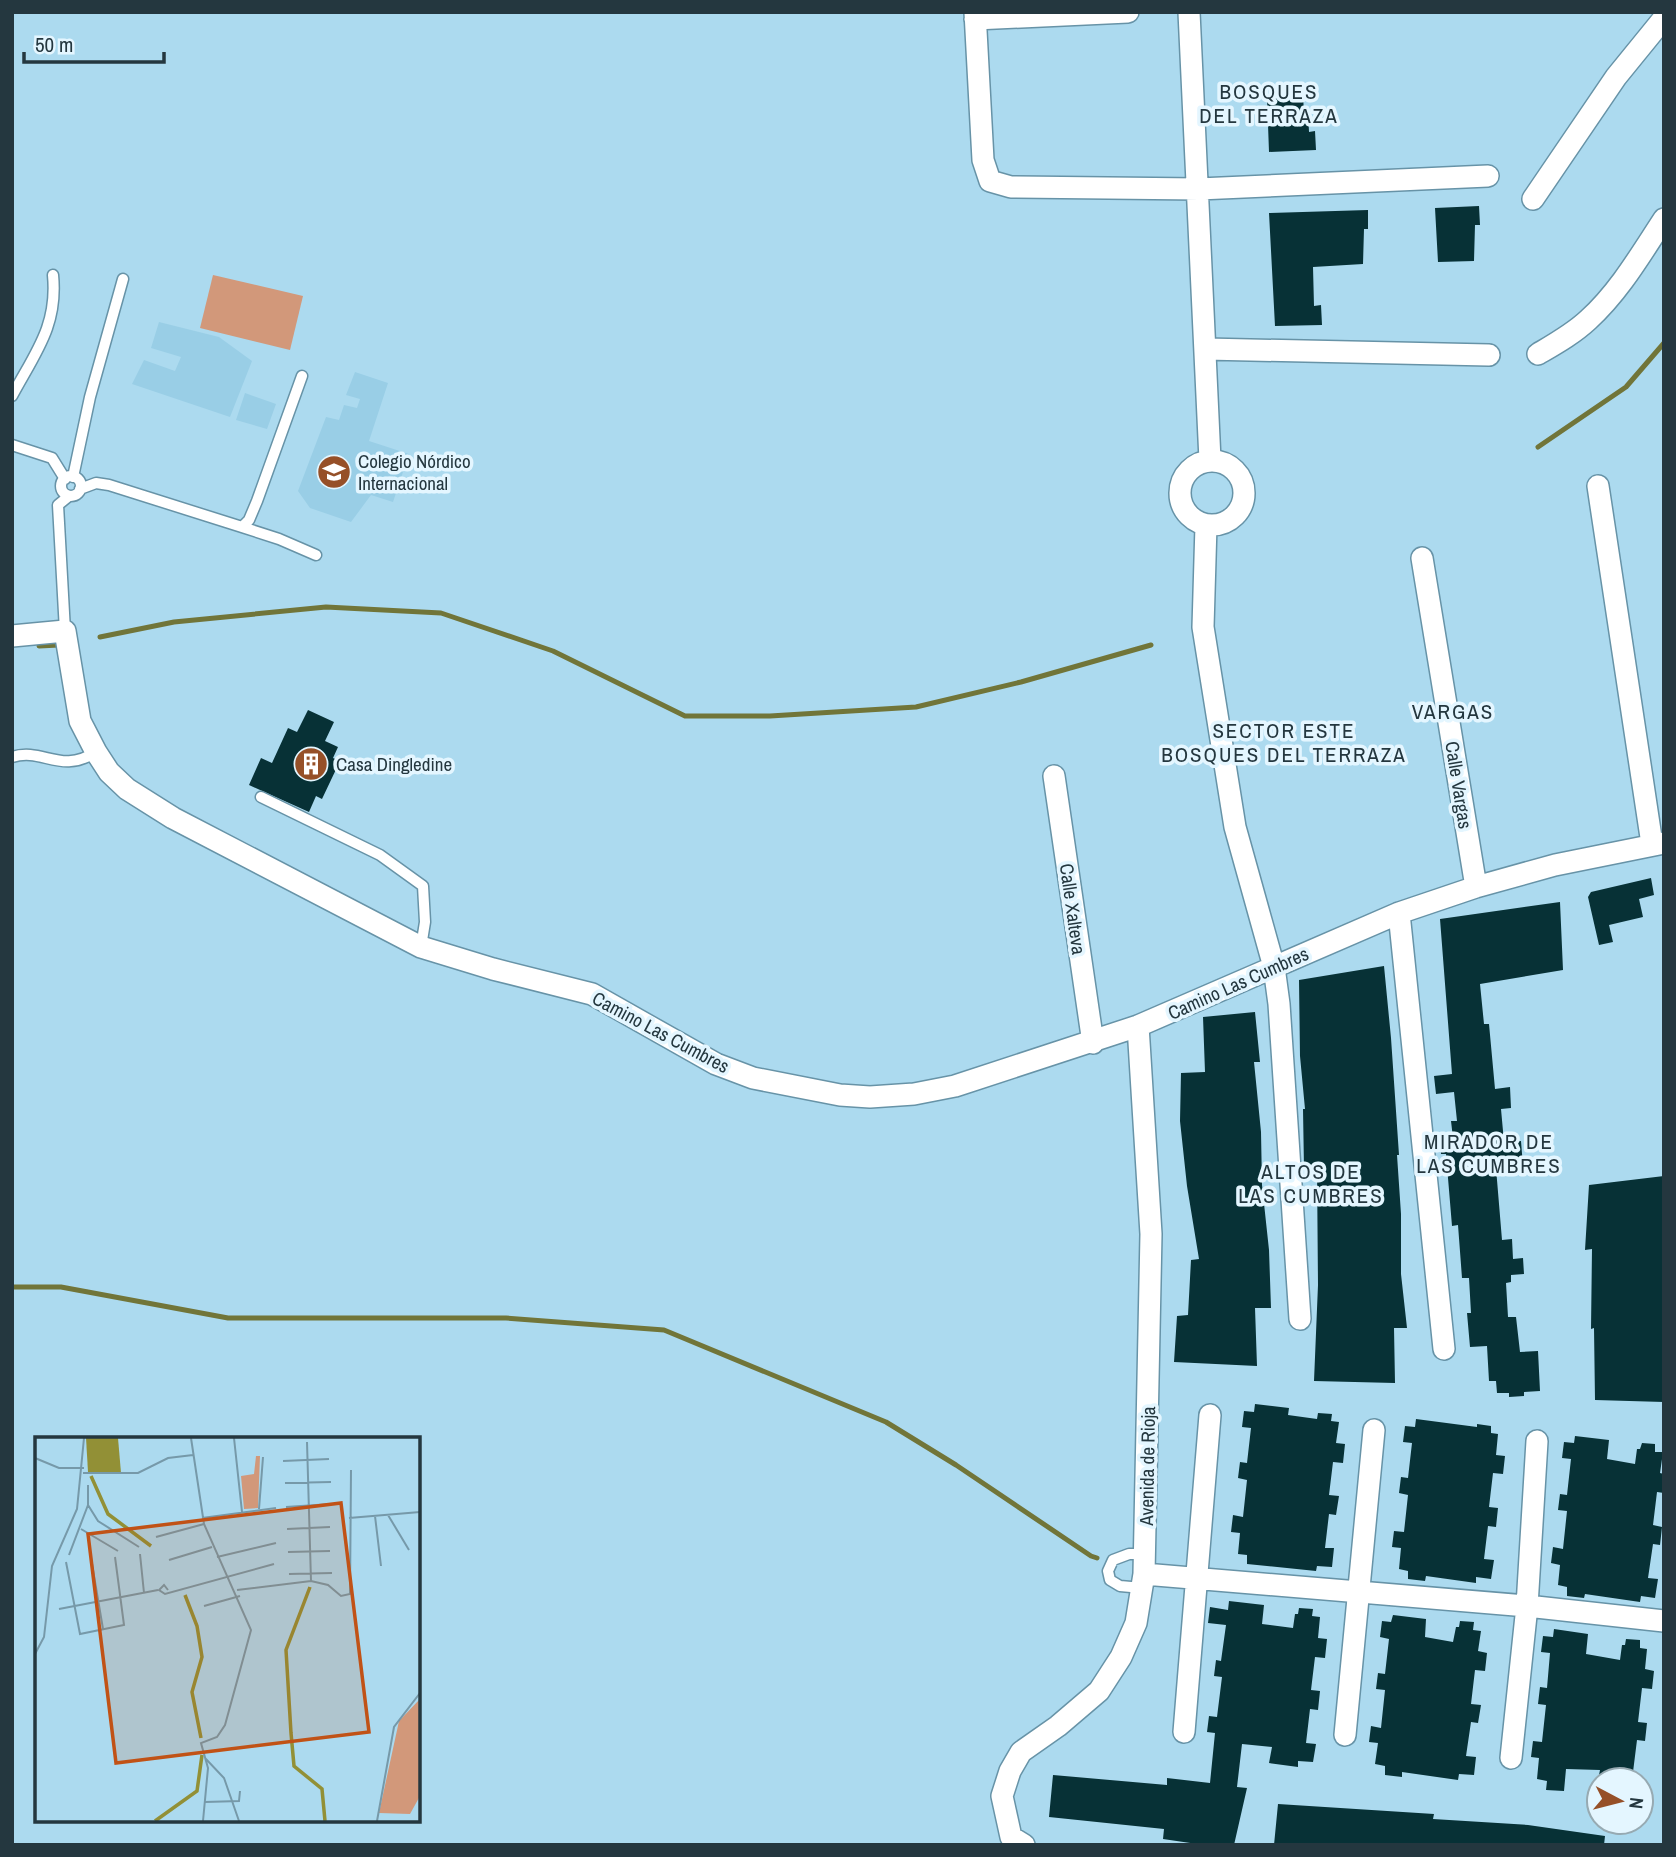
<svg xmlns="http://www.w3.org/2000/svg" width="1676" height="1857" viewBox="0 0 1676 1857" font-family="'Archivo Narrow',sans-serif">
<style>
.built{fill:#99cee6}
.green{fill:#d2987a}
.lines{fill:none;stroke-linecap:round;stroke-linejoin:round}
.stream{stroke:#717539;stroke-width:5}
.building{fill:#073136}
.service-casing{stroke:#6793a7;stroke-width:13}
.minor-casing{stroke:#6793a7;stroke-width:24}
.service{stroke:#fff;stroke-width:10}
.minor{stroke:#fff;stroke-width:21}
.labels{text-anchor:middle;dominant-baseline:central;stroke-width:7;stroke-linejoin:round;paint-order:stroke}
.poi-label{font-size:19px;fill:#24373f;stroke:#e4f6ff;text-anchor:start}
.street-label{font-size:19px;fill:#24373f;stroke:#e4f6ff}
.neighbourhood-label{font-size:21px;letter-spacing:2px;fill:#24373f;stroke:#e4f6ff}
.inset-river{fill:none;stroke:#929036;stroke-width:3.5}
.inset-road{fill:none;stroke:#7699a9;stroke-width:2}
.view{fill:#c15216;fill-opacity:0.15;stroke:#c15216;stroke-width:3.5}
.inset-edge{fill:none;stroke:#24373f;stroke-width:3.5}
</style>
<rect width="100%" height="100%" fill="#acdaef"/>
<path class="built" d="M 159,322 L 219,337 L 252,361 L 230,417 L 132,384 L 144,360 L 175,371 L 181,357 L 151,348 Z
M 355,372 L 388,383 L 369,441 L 409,454 L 393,502 L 371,495 L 351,522 L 310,508 L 298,491 L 326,417 L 339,420 L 344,405 L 357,408 L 360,399 L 346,395 Z
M 245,393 L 276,404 L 267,429 L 236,420 Z"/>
<path class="green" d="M 213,275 L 303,296 L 290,350 L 200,328 Z"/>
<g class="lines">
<path class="stream" d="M 1538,447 L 1626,387 L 1664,343
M 100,637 L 174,622 L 326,607 L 441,613 L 553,651 L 685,716 L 770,716 L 916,707 L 1021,682 L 1151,645
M 39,646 L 59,645
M 12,1287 L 61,1287 L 228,1318 L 506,1318 L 664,1330 L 886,1422 L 956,1465 L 1091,1556 L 1097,1558"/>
</g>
<path class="building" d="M 1303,96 L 1304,112 L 1308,112 L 1309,132 L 1315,131 L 1316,150 L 1269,152 L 1267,97 Z
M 1479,206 L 1480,225 L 1475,225 L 1474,261 L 1438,262 L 1435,208 Z
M 1368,210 L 1368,229 L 1364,229 L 1363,264 L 1313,267 L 1314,306 L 1321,305 L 1322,325 L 1275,326 L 1269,213 Z
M 308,710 L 334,722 L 325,741 L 338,747 L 333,758 L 340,761 L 322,799 L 316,796 L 309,812 L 249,785 L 261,758 L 272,763 L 288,728 L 297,732 Z
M 1651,878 L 1654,895 L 1639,899 L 1643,917 L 1609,925 L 1613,942 L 1599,945 L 1588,897 L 1591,892 Z
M 1560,902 L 1563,970 L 1480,984 L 1484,1024 L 1489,1024 L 1495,1089 L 1510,1087 L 1511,1108 L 1501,1109 L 1504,1142 L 1521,1141 L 1523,1166 L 1496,1168 L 1502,1240 L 1512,1239 L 1513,1259 L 1523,1258 L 1524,1274 L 1511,1275 L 1511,1282 L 1506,1283 L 1508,1317 L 1516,1317 L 1520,1352 L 1538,1351 L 1540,1391 L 1524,1392 L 1524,1396 L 1509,1397 L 1509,1393 L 1497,1393 L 1496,1381 L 1489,1381 L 1487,1346 L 1470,1347 L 1467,1313 L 1471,1313 L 1469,1278 L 1462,1278 L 1458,1225 L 1452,1226 L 1446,1154 L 1441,1154 L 1440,1139 L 1453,1138 L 1451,1121 L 1457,1121 L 1454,1092 L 1436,1094 L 1434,1076 L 1452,1074 L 1440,919 Z
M 1384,966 L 1391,1038 L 1399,1155 L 1397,1155 L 1401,1214 L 1401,1274 L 1407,1328 L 1394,1328 L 1395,1383 L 1314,1381 L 1318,1285 L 1317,1167 L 1304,1169 L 1303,1109 L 1305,1109 L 1300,1056 L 1299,980 Z
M 1255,1012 L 1260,1062 L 1254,1062 L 1261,1132 L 1262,1185 L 1269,1250 L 1271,1308 L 1255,1308 L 1257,1366 L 1174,1362 L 1177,1316 L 1188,1315 L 1191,1260 L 1199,1259 L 1187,1186 L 1180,1121 L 1181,1073 L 1205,1072 L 1203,1017 Z
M 1664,1176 L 1664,1402 L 1595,1400 L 1594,1328 L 1591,1329 L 1592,1249 L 1585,1250 L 1589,1185 Z
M 1255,1404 L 1289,1408 L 1288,1415 L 1317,1419 L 1318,1413 L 1332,1414 L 1331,1421 L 1339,1422 L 1336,1443 L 1345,1444 L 1343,1463 L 1333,1462 L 1329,1495 L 1339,1496 L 1336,1515 L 1329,1514 L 1325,1548 L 1334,1548 L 1332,1567 L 1317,1566 L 1316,1571 L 1247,1564 L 1247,1555 L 1238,1554 L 1240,1533 L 1231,1532 L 1233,1515 L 1243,1517 L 1247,1480 L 1238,1478 L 1240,1462 L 1247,1463 L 1251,1428 L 1242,1427 L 1244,1411 L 1254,1412 Z
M 1416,1419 L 1477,1427 L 1477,1424 L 1491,1426 L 1491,1433 L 1498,1434 L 1496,1455 L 1505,1456 L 1503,1474 L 1493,1473 L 1489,1507 L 1498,1508 L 1496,1527 L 1488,1526 L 1484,1559 L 1494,1560 L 1491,1579 L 1476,1577 L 1476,1583 L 1426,1576 L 1425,1581 L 1408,1579 L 1408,1571 L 1399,1569 L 1401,1548 L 1392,1547 L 1394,1531 L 1404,1532 L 1408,1495 L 1399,1493 L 1401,1477 L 1408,1478 L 1412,1443 L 1403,1442 L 1405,1426 L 1415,1427 Z
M 1575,1436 L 1609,1440 L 1607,1459 L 1635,1464 L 1637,1449 L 1640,1449 L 1642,1443 L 1655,1444 L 1655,1452 L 1663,1452 L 1660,1473 L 1664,1474 L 1664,1493 L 1657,1492 L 1653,1525 L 1662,1527 L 1660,1545 L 1653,1544 L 1648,1578 L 1658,1579 L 1655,1598 L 1641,1596 L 1640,1602 L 1585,1594 L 1584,1598 L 1567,1596 L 1567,1587 L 1558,1585 L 1560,1565 L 1551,1563 L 1553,1547 L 1563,1549 L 1567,1511 L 1558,1510 L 1560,1494 L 1567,1495 L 1571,1459 L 1562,1458 L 1564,1442 L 1574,1443 Z
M 1229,1601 L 1264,1605 L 1262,1624 L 1293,1628 L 1295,1614 L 1298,1614 L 1299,1608 L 1313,1609 L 1312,1616 L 1320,1617 L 1318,1638 L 1327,1639 L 1325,1658 L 1315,1657 L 1311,1690 L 1320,1691 L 1318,1710 L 1310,1709 L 1306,1743 L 1316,1744 L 1313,1762 L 1298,1761 L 1298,1767 L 1269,1763 L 1272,1747 L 1242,1744 L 1237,1787 L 1247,1788 L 1234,1845 L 1204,1845 L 1163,1839 L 1164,1829 L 1049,1817 L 1053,1775 L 1167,1785 L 1167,1778 L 1210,1783 L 1215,1733 L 1207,1732 L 1209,1716 L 1217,1717 L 1222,1677 L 1214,1676 L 1216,1660 L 1221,1661 L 1226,1625 L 1208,1623 L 1210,1607 L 1228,1610 Z
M 1393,1615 L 1426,1619 L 1425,1637 L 1453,1642 L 1456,1627 L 1459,1627 L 1460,1621 L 1474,1622 L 1473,1630 L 1481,1631 L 1478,1651 L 1487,1653 L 1485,1671 L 1475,1670 L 1471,1704 L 1481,1705 L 1478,1723 L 1471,1722 L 1466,1756 L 1476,1757 L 1474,1775 L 1459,1774 L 1458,1780 L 1402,1772 L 1402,1777 L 1385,1775 L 1385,1766 L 1375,1764 L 1378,1743 L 1369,1742 L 1371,1726 L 1381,1728 L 1385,1690 L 1376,1689 L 1378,1673 L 1385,1674 L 1389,1639 L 1380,1637 L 1382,1621 L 1391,1622 Z
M 1554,1629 L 1588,1634 L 1586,1654 L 1620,1660 L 1622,1645 L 1625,1645 L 1626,1639 L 1640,1640 L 1640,1648 L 1647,1649 L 1645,1669 L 1654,1671 L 1652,1689 L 1642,1688 L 1638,1722 L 1647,1723 L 1645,1741 L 1637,1740 L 1632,1780 L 1598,1780 L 1600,1770 L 1566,1769 L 1564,1791 L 1546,1790 L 1547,1781 L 1537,1779 L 1539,1758 L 1531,1757 L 1533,1741 L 1542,1742 L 1546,1705 L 1538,1704 L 1540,1687 L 1547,1688 L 1550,1653 L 1541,1652 L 1543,1636 L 1553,1637 Z
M 1278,1804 L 1434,1814 L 1433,1819 L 1528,1825 L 1605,1836 L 1604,1845 L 1274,1845 Z"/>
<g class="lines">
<g class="service-casing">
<path id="service" d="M 12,396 C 35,353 58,326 53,275
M 12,445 L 52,458 L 65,479
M61 486a10 10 0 1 1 20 0a10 10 0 1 1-20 0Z
M 73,477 L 90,397 L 123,279
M 80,489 L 96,483 L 109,485 L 242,527 L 249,520 L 257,501 L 302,376
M 242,527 L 279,539 L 316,555
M 65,631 L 58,505 L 69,496
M 12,757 C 43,747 60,775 96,752
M 261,797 L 380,855 L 423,886 L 425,922 L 421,947
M 1142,1588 L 1120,1586 L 1110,1580 L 1108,1571 L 1113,1560 L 1129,1554 L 1145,1554"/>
</g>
<g class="minor-casing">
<path id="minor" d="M 975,12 L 983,160 L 990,181 L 1011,187 L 1199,189 L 1488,176
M 1189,12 L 1210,460
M 975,19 L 1128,12
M 1533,199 L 1616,77 L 1664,18
M 1206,349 L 1489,355
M 1538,354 C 1555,344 1573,334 1588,320 C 1619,292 1641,254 1664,219
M1180 493a32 32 0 1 1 64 0a32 32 0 1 1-64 0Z
M 1598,486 L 1652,844
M 1206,525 L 1203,627 L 1235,827 L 1274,967 L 1279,1004 L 1300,1319
M 1422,558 L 1476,887
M 12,636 L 65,631 L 80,721 L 96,752 L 109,772 L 127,789 L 173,818 L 421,947 L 493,969 L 592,994 L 716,1064 L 753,1078 L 840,1095 L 870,1097 L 914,1094 L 955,1086 L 1138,1026 L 1399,913 L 1476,887 L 1555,865 L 1664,843
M 1054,776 L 1093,1043
M 1399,913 L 1444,1349
M 1144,1574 L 1527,1606 L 1664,1621
M 1184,1732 L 1210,1415
M 1345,1735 L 1374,1430
M 1511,1758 L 1527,1606 L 1537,1441
M 1024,1845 L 1011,1837 L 1002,1796 L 1010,1771 L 1021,1752 L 1058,1726 L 1099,1691 L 1121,1657 L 1136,1623 L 1144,1574 L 1151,1234 L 1138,1026"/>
</g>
<use href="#service" class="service"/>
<use href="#minor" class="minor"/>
</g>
<defs>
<g id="school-disc" transform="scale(1.75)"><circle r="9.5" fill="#965028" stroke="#e4f6ff"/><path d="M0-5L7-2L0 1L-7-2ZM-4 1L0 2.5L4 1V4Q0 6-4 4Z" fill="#fff"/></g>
<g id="building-disc" transform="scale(1.75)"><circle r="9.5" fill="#965028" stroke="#e4f6ff"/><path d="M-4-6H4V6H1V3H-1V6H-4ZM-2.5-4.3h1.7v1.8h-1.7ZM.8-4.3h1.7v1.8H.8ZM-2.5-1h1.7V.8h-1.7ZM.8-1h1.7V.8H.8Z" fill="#fff"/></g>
</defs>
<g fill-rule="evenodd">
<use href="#school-disc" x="334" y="472"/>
<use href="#building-disc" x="311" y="764"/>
</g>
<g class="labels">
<g class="poi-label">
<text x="358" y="461">Colegio Nórdico<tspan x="358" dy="22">Internacional</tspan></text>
<text x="336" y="764">Casa Dingledine</text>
</g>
<g class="street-label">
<text transform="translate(1459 785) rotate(81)">Calle Vargas</text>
<text transform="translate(1073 909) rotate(82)">Calle Xalteva</text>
<text transform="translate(1238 983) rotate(-24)">Camino Las Cumbres</text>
<text transform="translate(661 1032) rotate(28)">Camino Las Cumbres</text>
<text transform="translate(1147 1466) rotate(-89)">Avenida de Rioja</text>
</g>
<g class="neighbourhood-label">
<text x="1269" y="91">BOSQUES<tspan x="1269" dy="24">DEL TERRAZA</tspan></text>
<text x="1453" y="711">VARGAS</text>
<text x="1284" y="730">SECTOR ESTE<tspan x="1284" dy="24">BOSQUES DEL TERRAZA</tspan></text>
<text x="1489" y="1141">MIRADOR DE<tspan x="1489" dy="24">LAS CUMBRES</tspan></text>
<text x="1311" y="1171">ALTOS DE<tspan x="1311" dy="24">LAS CUMBRES</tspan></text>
</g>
</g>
<g transform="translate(35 1437)">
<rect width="385" height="385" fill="#acdaef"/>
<path d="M 221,19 L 225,19 L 223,71 L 209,72 L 206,39 L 219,37 ZM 385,262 L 385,359 L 375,377 L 344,376 L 364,284 Z" fill="#d2987a"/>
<path d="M 51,1 L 83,1 L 86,36 L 53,35 Z" fill="#929036"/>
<path class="inset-river" d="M 56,39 L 73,77 L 116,109M 275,150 L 251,213 L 256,296 L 259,329 L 287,352 L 290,384M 150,158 L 162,189 L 167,220 L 157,255 L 166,301M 120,384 L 162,354 L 167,318"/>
<path class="inset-road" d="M 156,1 L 169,87 L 216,193 L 190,288 L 182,300 L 166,306 L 173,331 L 168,384M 199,1 L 207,75M 272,5 L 276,144M 0,21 L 24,31 L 49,31M 248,24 L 294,22M 48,36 L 103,36 L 133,21 L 158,18M 250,46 L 296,45M 53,48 L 53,68 L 63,84 L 104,110M 251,70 L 296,67M 224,72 L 228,20M 353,78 L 374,113M 340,79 L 346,129M 167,81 L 241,71M 314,81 L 385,75M 46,92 L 83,114M 252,92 L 295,90M 121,100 L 169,87M 253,115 L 295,114M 105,117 L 109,156M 34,118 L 53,68M 182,120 L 241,106M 56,121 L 68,192M 134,123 L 177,110M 31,125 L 45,197 L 89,188 L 80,120M 254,137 L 297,136M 133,153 L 129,148 L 124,153 L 130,157 L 239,127M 202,153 L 276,144 L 293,148 L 306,159 L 315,157 L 316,33M 169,169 L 205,159M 24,172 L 123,153M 0,217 L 9,200 L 17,129 L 42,72 L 49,1M 170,321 L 189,341 L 204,384M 170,365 L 204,364 L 205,354M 342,384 L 359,290 L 385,256"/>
<path class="view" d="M 306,66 L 334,295 L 81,326 L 53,97 Z"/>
<rect width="385" height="385" class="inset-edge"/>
</g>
<rect width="1676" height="1857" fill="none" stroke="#24373f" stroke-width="28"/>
<g transform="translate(1620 1801) rotate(97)"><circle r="33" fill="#e4f6ff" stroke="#97aab2" stroke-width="2"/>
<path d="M0-5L12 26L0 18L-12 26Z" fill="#965028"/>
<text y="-10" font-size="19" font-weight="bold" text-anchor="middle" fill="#24373f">N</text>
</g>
<path d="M24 52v10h140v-10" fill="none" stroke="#24373f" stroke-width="3.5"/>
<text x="35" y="52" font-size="21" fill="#24373f" stroke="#e4f6ff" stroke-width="5" paint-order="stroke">50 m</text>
</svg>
